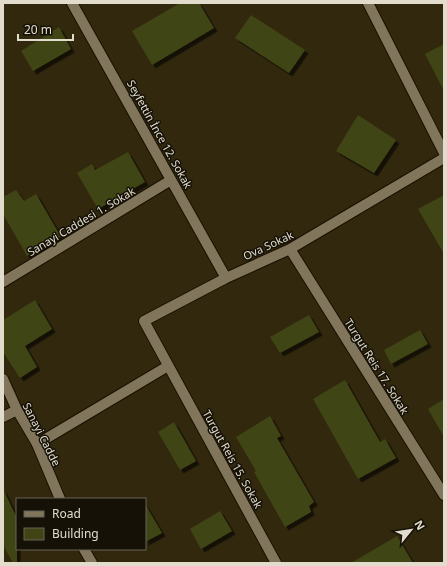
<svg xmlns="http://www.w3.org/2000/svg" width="447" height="566" viewBox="0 0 447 566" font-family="'Noto Sans',sans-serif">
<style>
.building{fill:#414415;filter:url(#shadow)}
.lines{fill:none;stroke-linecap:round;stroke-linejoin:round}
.minor-casing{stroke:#191000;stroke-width:12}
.tertiary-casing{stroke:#191000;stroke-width:12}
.minor{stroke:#81765b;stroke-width:10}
.tertiary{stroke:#81765b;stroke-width:10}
.labels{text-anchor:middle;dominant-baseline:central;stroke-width:3;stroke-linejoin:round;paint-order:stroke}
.street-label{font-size:11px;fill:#e2dccd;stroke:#151107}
</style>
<defs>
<filter id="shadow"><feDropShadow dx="3.5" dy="3.5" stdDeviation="0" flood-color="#0009"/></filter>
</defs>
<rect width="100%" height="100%" fill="#31280e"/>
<path class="building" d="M 180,3 L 199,3 L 214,28 L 152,65 L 132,31 Z
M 251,15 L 305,50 L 289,73 L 235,38 Z
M 59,27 L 71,49 L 33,71 L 21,51 Z
M 444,44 L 444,91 L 425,54 Z
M 358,115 L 396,140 L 374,173 L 336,151 Z
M 128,152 L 145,182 L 98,209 L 77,173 L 92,164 L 95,170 Z
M 16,190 L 24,201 L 36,194 L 61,237 L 27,256 L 3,214 L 3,197 Z
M 444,195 L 444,254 L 418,209 Z
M 35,300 L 52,329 L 25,346 L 37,367 L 20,378 L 3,352 L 3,320 Z
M 309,315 L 319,332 L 280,353 L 270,337 Z
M 420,330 L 428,344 L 391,364 L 384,350 Z
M 345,380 L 380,442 L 385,439 L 396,458 L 358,479 L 313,399 Z
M 444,399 L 444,437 L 428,409 Z
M 270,416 L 281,436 L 277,438 L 314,502 L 309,506 L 311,512 L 285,527 L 254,472 L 256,471 L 236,437 Z
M 174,422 L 196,461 L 180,470 L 158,432 Z
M 3,489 L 17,518 L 17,563 L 13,563 L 3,545 Z
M 145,504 L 162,533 L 145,542 Z
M 220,511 L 232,531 L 201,549 L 190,529 Z
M 397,536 L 413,563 L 351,563 Z"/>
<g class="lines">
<g class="minor-casing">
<path id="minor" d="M 72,3 L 226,278
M 368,3 L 444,153
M 290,249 L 444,495
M 3,282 L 171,180
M 3,417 L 17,410
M 37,444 L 168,366
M 276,563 L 144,321 L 226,278 L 290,249 L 444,158"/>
</g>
<g class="tertiary-casing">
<path id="tertiary" d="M 3,379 L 17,410 L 37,444 L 60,499
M 84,549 L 92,563"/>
</g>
<use href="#minor" class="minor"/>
<use href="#tertiary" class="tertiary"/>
</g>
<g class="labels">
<g class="street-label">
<text transform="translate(160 134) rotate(61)">Seyfettin İnce 12. Sokak</text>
<text transform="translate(81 221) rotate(-31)">Sanayi Caddesi 1. Sokak</text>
<text transform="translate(268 245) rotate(-25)">Ova Sokak</text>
<text transform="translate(377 366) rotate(58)">Turgut Reis 17. Sokak</text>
<text transform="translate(42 434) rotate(63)">Sanayi Cadde</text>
<text transform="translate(233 459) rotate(61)">Turgut Reis 15. Sokak</text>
</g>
</g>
<rect width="447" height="566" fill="none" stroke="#e2dccd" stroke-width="8"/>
<rect x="16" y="498" width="130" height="52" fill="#151107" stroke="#676256"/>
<rect x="24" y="511" width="20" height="6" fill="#81765b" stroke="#676256"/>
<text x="52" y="518" font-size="12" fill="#e2dccd">Road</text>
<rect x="24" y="528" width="20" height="12" fill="#414415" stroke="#676256"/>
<text x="52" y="538" font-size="12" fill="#e2dccd">Building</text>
<g transform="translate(411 530) rotate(60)" stroke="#151107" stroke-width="3" paint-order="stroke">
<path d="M0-3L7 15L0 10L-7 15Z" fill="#e2dccd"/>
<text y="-6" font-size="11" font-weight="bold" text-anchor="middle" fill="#e2dccd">N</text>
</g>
<path d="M18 34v6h55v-6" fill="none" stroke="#e2dccd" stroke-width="2"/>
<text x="24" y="34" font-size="12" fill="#e2dccd" stroke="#151107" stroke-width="3" paint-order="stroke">20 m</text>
</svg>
